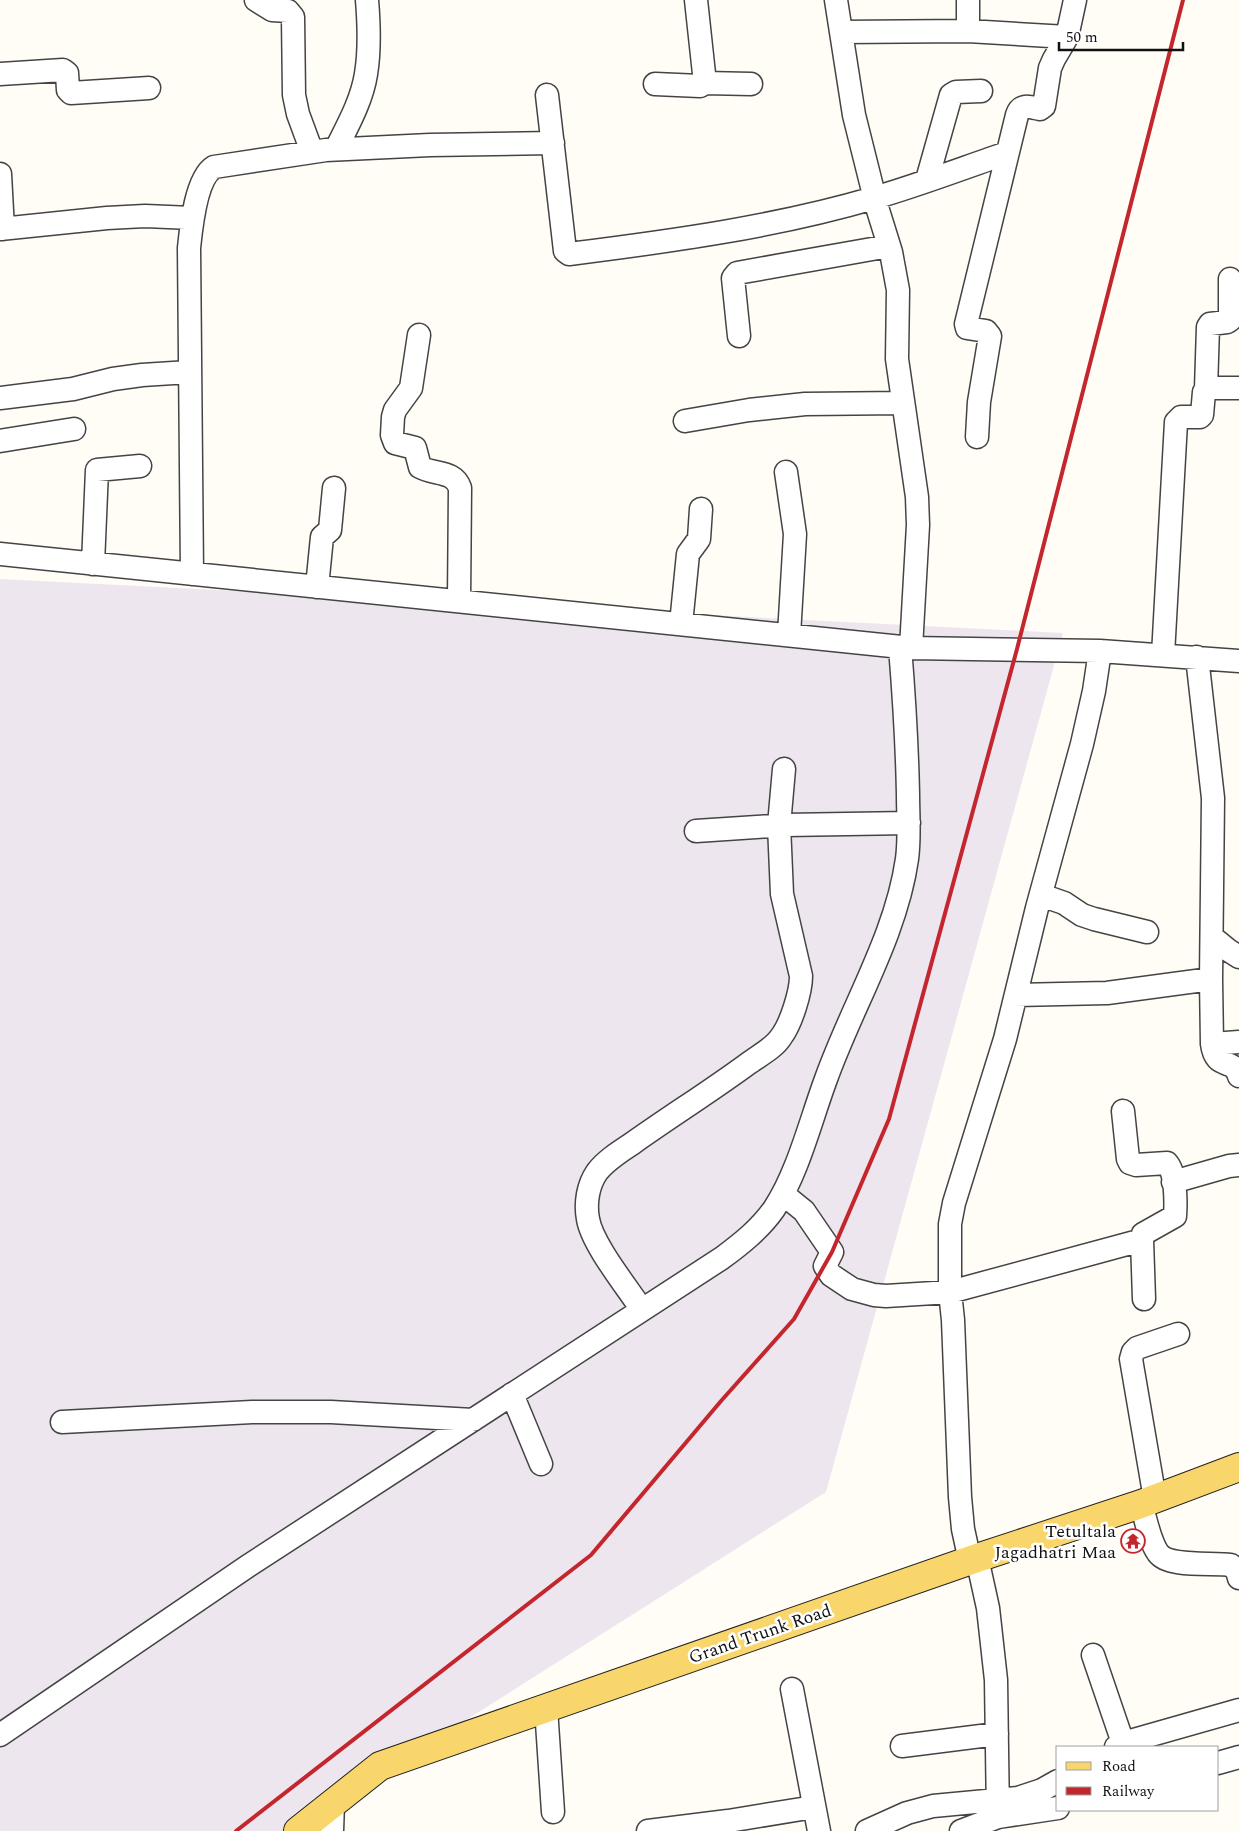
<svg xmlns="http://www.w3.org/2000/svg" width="1239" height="1831" viewBox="0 0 1239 1831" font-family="Spectral,serif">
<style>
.industrial{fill:#eee6ef}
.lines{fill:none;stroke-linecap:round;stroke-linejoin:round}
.minor-casing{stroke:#444;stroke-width:25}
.major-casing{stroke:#222;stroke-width:30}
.minor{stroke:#fff;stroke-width:22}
.major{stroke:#f9d66b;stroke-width:28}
.rail{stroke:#c4262e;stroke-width:4}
.labels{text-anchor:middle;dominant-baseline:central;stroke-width:5;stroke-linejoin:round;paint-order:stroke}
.poi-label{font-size:18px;fill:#111;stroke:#fff;text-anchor:end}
.street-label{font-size:18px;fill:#111;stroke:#fff}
</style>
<rect width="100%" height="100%" fill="#fffdf5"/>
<path class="industrial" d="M 0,579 L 1063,633 L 826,1492 L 291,1831 L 0,1831 Z"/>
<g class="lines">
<g class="minor-casing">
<path id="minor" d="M 256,0 L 272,10 L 288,11 L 293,17 L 294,95 L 298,114 L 312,152
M 836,0 L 854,115 L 877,207 L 891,252 L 898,290 L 897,359 L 917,497 L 918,525 L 911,648
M 968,0 L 968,31
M 841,32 L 968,31 L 1067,37
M 0,74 L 63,70 L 67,73 L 68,90 L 71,93 L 149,88
M 705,83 L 751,84
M 655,84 L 700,86 L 705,83 L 696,0
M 547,95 L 565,251 L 569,254 C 672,241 775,227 874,198 C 919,185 963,168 1007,153
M 336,149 C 348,125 362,100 366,74 C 370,50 369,24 367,0
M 0,174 L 3,229
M 927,180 L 951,95 L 956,92 L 981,91
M 0,229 L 107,218 L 145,216 L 192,218
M 419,335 L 411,388 L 395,410 L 393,417 L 392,435 L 395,443 L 415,448 L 420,467 C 434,475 454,470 460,488 L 459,601
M 739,336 L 733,278 L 737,273 L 889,246
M 1206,389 L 1208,327 L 1210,324 L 1227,322 L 1230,320 L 1230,279
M 0,398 L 73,389 L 113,379 L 142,375 L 189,372
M 685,421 L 749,410 L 805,404 L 903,403
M 977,437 L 979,402 L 990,336 L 986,331 L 967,328 L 966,324 L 1017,115 C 1021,103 1030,107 1040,109 L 1044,106 L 1050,68 L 1054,59 L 1067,37 L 1075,0
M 0,441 L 74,429
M 786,472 L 795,534 L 789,635
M 0,554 L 911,648 L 1100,651 L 1239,661
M 93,564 L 97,470 L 140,466
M 192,574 L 189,248 C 191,228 196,178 214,167 L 326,150 L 430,145 L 553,143
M 317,587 L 322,537 L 330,530 L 334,488
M 681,624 L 688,554 L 699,539 L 701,509
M 1163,655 L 1176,422 L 1181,417 L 1200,417 L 1202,415 L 1204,392 L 1209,388 L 1239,388
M 1197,657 L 1213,798 L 1211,979 L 1212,1044 C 1216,1072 1233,1056 1239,1076
M 696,831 L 785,825 L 909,823
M 1041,895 L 1064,903 L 1082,915 L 1094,919 L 1147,932
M 1212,937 L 1228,950 L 1239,957
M 1016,995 L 1107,993 L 1211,979
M 1212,1044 L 1239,1042
M 1123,1111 L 1128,1159 L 1130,1163 L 1136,1165 L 1167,1163 C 1176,1173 1176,1202 1175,1216 L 1143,1234 L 1142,1240 L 1144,1299
M 1173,1182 L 1229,1166 L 1239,1165
M 783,1194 L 804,1211 L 832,1252 L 825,1266 L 831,1275 L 852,1289 L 874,1295 L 886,1296 L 950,1292 L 1142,1240
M 642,1310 C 627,1287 592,1244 588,1219 C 585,1203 588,1185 597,1172 C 606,1160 621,1151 633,1143 C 671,1116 711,1091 749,1063 C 760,1055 774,1048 781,1037 C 791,1024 801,992 801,976 L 782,894 L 779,825 L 784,769
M 512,1394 L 541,1464
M 62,1422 L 252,1412 L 331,1412 L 473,1420
M 1155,1499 L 1131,1359 L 1133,1352 L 1137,1348 L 1178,1334
M 1141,1504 C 1146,1519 1149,1540 1158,1553 C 1169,1568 1213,1562 1231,1565 L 1237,1571 L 1239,1578
M 977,1558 L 988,1608 L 996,1680 L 998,1817
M 970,1561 L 963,1529 L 960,1497 L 953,1320 L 950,1292 L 950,1224 L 954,1203 L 1005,1039 L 1037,908 L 1082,744 L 1094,691 L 1100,651
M 1093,1655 L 1123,1743
M 792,1689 L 819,1831
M 546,1708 L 553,1812
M 0,1735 L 248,1566 L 722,1258 C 741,1244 760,1229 774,1209 C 798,1173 811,1119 826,1079 C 852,1006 896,936 907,859 C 910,837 908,816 908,794 C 907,745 904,696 900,647
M 902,1746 L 997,1734
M 1116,1747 L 1123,1743 L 1239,1710
M 1218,1763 L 1239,1757
M 332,1831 L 333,1803
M 648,1831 L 728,1821 L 814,1807
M 867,1831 L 907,1813 L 933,1806 L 1018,1798 L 1042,1790 L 1058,1781
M 961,1831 L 998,1817 L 1058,1808"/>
</g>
<g class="major-casing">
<path id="major" d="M 298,1831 L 380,1766 L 977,1558 L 1141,1504 L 1239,1467"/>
</g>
<use href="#minor" class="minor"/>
<use href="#major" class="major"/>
<path class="rail" d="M 236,1831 L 591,1555 L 721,1401 L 794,1319 L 832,1252 L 889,1119 L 1017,649 L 1183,0"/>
</g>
<defs>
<g id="temple-ring" transform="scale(1.25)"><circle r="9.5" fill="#fff" stroke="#c4262e" stroke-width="1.5"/><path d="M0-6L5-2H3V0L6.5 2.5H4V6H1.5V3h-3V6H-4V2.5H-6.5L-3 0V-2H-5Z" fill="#c4262e"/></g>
</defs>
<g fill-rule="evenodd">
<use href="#temple-ring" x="1133" y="1541"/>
</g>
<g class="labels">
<g class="poi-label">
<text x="1116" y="1531">Tetultala<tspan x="1116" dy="21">Jagadhatri Maa</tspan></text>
</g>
<g class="street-label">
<text transform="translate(760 1634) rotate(-19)">Grand Trunk Road</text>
</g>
</g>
<rect x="1056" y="1746" width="162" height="65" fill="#ffffff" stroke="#a0a0a0"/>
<rect x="1066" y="1762" width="25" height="8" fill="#f9d66b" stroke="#a0a0a0"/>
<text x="1102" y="1771" font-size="15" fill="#111111">Road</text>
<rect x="1066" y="1787" width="25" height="8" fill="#c4262e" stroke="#a0a0a0"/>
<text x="1102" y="1796" font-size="15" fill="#111111">Railway</text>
<path d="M1059 42v8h124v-8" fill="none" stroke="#111111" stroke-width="2.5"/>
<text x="1066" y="42" font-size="15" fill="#111111" stroke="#ffffff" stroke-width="4" paint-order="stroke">50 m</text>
</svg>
